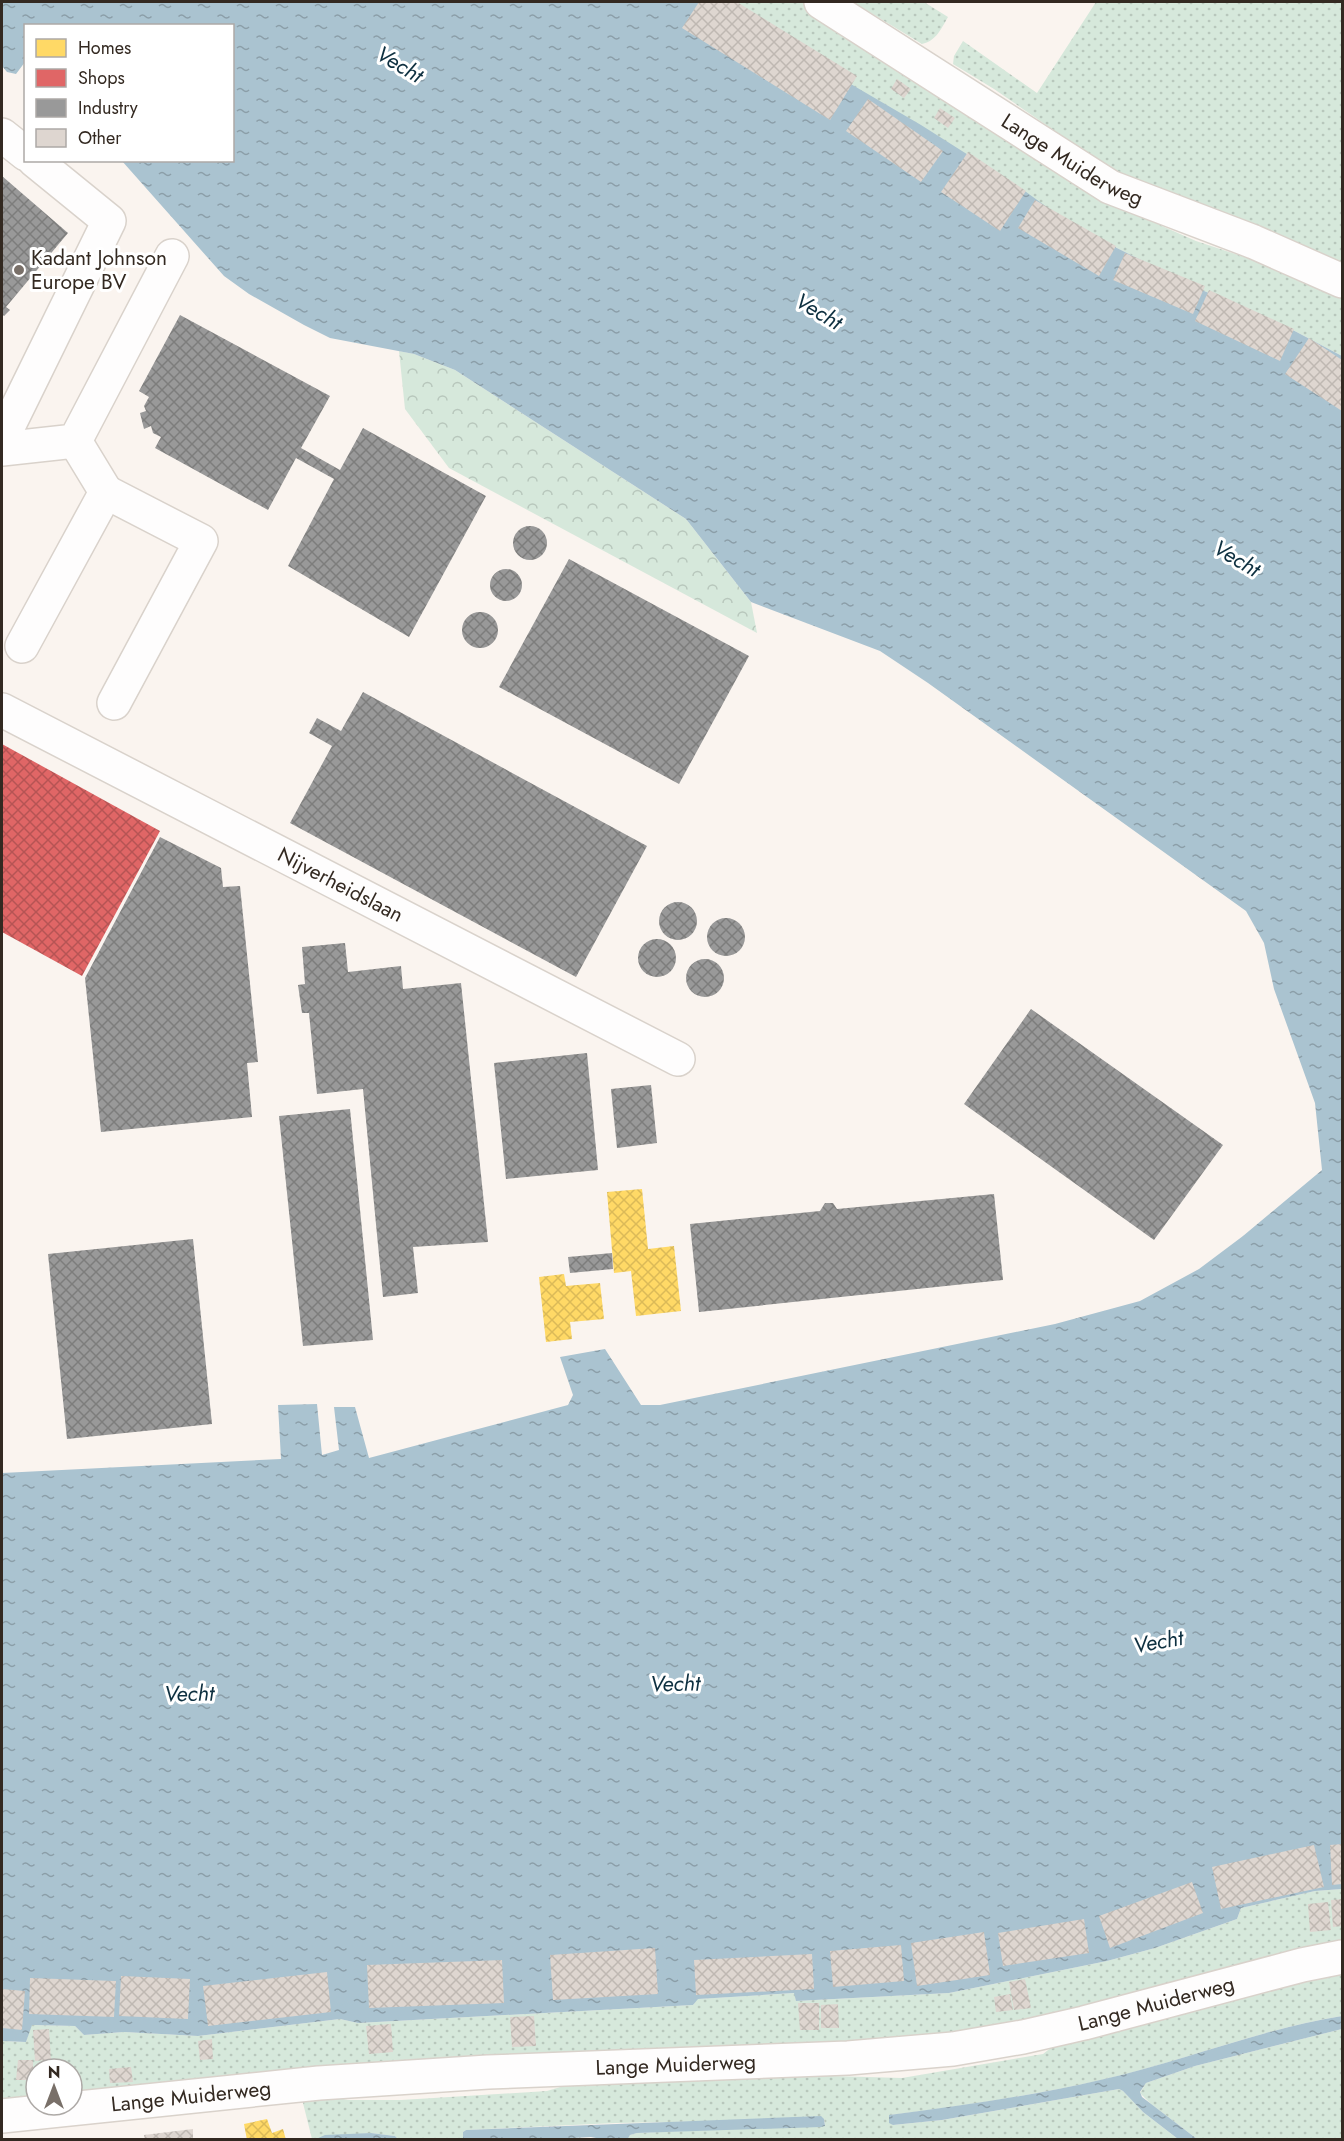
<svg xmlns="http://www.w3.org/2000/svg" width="1344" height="2141" viewBox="0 0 1344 2141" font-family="Jost,sans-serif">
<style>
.grass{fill:url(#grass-dots)}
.forest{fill:url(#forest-crowns)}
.water{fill:url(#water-ripples)}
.homes{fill:url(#homes-cross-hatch)}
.shops{fill:url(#shops-cross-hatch)}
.industry{fill:url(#industry-cross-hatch)}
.building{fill:url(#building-cross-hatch)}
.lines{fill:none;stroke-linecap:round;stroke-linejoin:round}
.minor-casing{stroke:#d9d2cb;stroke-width:36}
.minor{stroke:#fefdfd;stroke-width:33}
.poi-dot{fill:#797069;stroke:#fff;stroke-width:2}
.labels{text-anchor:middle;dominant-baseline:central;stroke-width:6;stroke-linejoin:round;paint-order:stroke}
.street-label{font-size:21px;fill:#332921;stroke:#fff}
.poi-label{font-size:21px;fill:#332921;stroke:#fff;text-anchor:start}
.water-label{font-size:22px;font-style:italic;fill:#0e3040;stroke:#fff}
</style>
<defs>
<pattern id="grass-dots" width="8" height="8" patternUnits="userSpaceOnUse" patternTransform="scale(1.5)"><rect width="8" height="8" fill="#d6e8db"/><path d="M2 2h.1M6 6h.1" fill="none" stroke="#b8c7bc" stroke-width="1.8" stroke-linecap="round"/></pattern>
<pattern id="forest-crowns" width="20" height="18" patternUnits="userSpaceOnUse" patternTransform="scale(1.5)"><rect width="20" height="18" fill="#d6e8db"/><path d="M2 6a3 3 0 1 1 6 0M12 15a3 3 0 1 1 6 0" fill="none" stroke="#b8c7bc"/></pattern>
<pattern id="water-ripples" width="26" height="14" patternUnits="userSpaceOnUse" patternTransform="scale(1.5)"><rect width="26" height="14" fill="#aac3d0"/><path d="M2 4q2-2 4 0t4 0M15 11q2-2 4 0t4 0" fill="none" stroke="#8b9ea8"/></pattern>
<pattern id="homes-cross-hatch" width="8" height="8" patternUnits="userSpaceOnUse" patternTransform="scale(1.5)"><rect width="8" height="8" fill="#ffd966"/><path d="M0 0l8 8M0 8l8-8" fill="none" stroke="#dbba58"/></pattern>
<pattern id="shops-cross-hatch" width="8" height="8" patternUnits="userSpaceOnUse" patternTransform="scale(1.5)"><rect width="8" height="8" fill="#e06666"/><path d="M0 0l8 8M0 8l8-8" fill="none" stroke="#b65454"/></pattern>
<pattern id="industry-cross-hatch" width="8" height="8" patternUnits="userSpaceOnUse" patternTransform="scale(1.5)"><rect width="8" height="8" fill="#999"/><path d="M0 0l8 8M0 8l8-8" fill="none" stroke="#7d7d7c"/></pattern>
<pattern id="building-cross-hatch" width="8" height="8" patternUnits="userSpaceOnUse" patternTransform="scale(1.5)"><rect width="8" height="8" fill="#ded6d0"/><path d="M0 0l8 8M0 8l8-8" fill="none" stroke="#bfb8b2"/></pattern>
</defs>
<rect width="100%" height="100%" fill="#faf4ef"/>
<path class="grass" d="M 710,2 L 813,2 L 1096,189 L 1162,226 L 1196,241 L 1311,279 L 1342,296 L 1342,356 L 1289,328 L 1195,287 L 1073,226 L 818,66 Z
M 853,2 L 924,2 L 948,17 C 941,29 936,41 922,44 Z
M 1096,2 L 1342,2 L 1342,267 L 1123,178 L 994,89 L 953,64 L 954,56 L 963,41 L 1037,93 Z
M 1342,1889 L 1342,1946 L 1130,2001 L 923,2040 L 72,2101 L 72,2069 L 36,2069 L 36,2103 L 2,2106 L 2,2041 L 26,2042 L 31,2025 L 75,2026 L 84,2035 L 124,2032 L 198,2036 L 340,2019 L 358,2023 L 693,2005 L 697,1999 L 795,1993 L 796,2001 L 949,1993 L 1107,1961 L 1155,1948 L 1237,1919 L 1241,1908 L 1315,1891 Z
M 1342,1969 L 1342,2016 C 1260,2029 1182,2062 1101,2080 C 1031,2096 960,2106 890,2115 L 889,2118 L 893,2125 L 942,2120 L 1119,2089 L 1123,2091 L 1143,2112 L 1178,2139 L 627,2139 L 630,2135 L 637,2133 L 825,2125 L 824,2119 L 616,2123 L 466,2130 L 463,2132 L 463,2140 L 398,2139 L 395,2136 L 371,2133 L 312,2139 L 301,2095 L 325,2095 L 348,2100 L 401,2100 L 547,2091 L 597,2076 L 825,2070 L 832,2076 L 902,2078 L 1043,2054 L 1052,2047 Z
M 1342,2029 L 1342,2139 L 1197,2139 L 1151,2104 L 1140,2093 L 1146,2083 L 1195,2066 Z"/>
<path class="forest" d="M 399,351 L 414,354 L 455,370 L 686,519 L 751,602 L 757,633 L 449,468 L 405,409 Z"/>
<path class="water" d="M 2,2 L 710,2 L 921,125 L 1022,189 L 1073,226 L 1195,287 L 1289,328 L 1342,356 L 1342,1889 L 1315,1891 L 1241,1908 L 1237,1919 L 1155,1948 L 1107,1961 L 949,1993 L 796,2001 L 794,1993 L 698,1999 L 693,2005 L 358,2023 L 340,2019 L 198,2036 L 124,2032 L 84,2035 L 75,2026 L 32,2025 L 26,2042 L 2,2041 L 2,1473 L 281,1459 L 278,1405 L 317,1404 L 322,1455 L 339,1450 L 334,1407 L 355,1407 L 369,1458 L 568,1405 L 573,1395 L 560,1357 L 605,1349 L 641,1405 L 660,1405 L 1055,1324 L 1140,1301 L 1199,1269 L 1243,1236 L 1322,1170 L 1315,1103 L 1274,989 L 1264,943 L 1246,911 L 928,683 L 880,651 L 751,602 L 686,519 L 455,370 L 414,354 L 330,338 L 304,325 L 249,294 L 224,276 L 122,161 L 232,160 L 232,26 L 26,26 L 25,62 L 16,74 L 7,72 L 2,66 Z
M 1342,2016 L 1342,2029 L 1195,2066 L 1146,2083 L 1140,2092 L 1142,2097 L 1197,2139 L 1178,2139 L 1143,2112 L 1123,2091 L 1119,2089 L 942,2120 L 893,2125 L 889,2123 L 889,2115 C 960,2106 1031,2096 1100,2080 C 1182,2062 1260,2029 1342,2016 Z
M 821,2116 L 824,2119 L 825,2126 L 821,2127 L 637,2133 L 630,2135 L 627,2140 L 601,2139 L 591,2137 L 539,2140 L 463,2139 L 463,2132 L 466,2130 Z
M 371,2133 L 395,2136 L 398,2139 L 316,2139 L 325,2135 Z"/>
<path class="homes" d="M 642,1189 L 648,1249 L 674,1246 L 681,1311 L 636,1316 L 631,1271 L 614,1273 L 607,1192 Z
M 564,1274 L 566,1286 L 600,1283 L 604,1319 L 570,1322 L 572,1339 L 546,1342 L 539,1277 Z
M 267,2119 L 272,2133 L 283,2129 L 286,2140 L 247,2140 L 244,2124 Z"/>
<path class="shops" d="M 2,744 L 160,831 L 82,976 L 2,932 Z"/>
<path class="industry" d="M 2,176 L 68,233 L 6,307 L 10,310 L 4,316 L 2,314 Z
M 180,315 L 330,396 L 301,448 L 340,470 L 363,428 L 486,496 L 409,637 L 288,566 L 334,479 L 296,458 L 268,510 L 155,448 L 161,437 L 153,433 L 151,426 L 144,429 L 140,413 L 146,411 L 144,406 L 149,397 L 139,391 Z
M513 543a17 17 0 1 1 34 0a17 17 0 1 1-34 0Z
M 569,559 L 749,656 L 679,784 L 499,687 Z
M490 585a16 16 0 1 1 32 0a16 16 0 1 1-32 0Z
M462 630a18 18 0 1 1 36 0a18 18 0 1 1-36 0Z
M 363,692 L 647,846 L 576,977 L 290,823 L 332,746 L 309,733 L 317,718 L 341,731 Z
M 160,837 L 221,868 L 223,887 L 240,886 L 258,1062 L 247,1063 L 252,1117 L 101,1132 L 85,978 Z
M659 921a19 19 0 1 1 38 0a19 19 0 1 1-38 0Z
M707 937a19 19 0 1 1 38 0a19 19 0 1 1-38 0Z
M638 958a19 19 0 1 1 38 0a19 19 0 1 1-38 0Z
M 345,943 L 348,972 L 401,966 L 403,989 L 461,983 L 488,1242 L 413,1247 L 418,1293 L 383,1297 L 363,1089 L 317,1094 L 309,1013 L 302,1013 L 298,985 L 305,984 L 302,947 Z
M686 978a19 19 0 1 1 38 0a19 19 0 1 1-38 0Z
M 1031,1009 L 1223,1145 L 1154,1240 L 964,1104 Z
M 587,1053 L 598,1170 L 506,1179 L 494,1063 Z
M 651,1085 L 657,1143 L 617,1148 L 611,1089 Z
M 350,1109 L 373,1340 L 303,1346 L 279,1116 Z
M 994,1194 L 1003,1280 L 699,1312 L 690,1224 L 820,1211 L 825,1203 L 833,1203 L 837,1209 Z
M 193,1239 L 212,1424 L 67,1439 L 48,1254 Z
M 612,1253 L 613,1269 L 570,1273 L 568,1257 Z"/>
<path class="building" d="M 699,2 L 737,2 L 857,76 L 830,120 L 682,28 Z
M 897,79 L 911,89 L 904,98 L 891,89 Z
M 868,99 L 943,151 L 921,182 L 846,131 Z
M 940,108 L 955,118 L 948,128 L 934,118 Z
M 968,152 L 1026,191 L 1000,231 L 941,192 Z
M 1035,200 L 1116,246 L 1099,276 L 1018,228 Z
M 1125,253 L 1205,286 L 1193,314 L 1113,280 Z
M 1209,290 L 1294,329 L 1280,361 L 1195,321 Z
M 1309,338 L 1342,360 L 1342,411 L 1285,374 Z
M 1342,1844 L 1342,1884 L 1332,1885 L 1330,1845 Z
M 1314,1845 L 1324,1887 L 1221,1909 L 1212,1867 Z
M 1192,1882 L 1203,1913 L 1110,1948 L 1099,1916 Z
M 1342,1899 L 1342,1926 L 1333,1927 L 1331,1900 Z
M 1328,1902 L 1331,1930 L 1310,1932 L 1308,1904 Z
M 1084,1919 L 1089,1953 L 1003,1966 L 998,1933 Z
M 984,1932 L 990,1975 L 917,1986 L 911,1943 Z
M 901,1945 L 904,1981 L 833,1987 L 830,1951 Z
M 655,1948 L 658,1994 L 553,2000 L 550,1955 Z
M 812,1954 L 814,1989 L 696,1995 L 694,1960 Z
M 502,1960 L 504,2003 L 369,2008 L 367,1965 Z
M 327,1972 L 331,2012 L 208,2026 L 203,1986 Z
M 121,1976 L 190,1979 L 188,2019 L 119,2016 Z
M 30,1978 L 116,1981 L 114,2017 L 29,2014 Z
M 1025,1979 L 1031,2008 L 1014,2010 L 1009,1982 Z
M 2,1989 L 25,1991 L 22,2030 L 2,2028 Z
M 1010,1994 L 1013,2010 L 996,2012 L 994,1997 Z
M 798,2003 L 819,2003 L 819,2030 L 800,2030 Z
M 838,2004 L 839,2028 L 821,2028 L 821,2005 Z
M 534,2016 L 536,2046 L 512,2047 L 510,2017 Z
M 391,2024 L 393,2052 L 369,2054 L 366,2026 Z
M 49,2029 L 51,2060 L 35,2061 L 33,2030 Z
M 212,2039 L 213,2059 L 200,2060 L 198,2041 Z
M 18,2060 L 33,2060 L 33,2080 L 16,2080 Z
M 131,2067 L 133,2082 L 110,2083 L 109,2069 Z
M 193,2129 L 193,2140 L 145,2140 L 144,2135 Z"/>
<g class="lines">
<g class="minor-casing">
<g id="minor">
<path id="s1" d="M 821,2 L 1110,187 L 1254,242 L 1342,281"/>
<path d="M 2,135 L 26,154"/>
<path d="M 2,439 L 109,221 L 34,160"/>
<path d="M 2,449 L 75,441 L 172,256"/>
<path d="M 106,492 L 201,541 L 114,703"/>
<path d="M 22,646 L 106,492 L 75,441"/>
<path id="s2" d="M 2,710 L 678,1059"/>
<path id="s3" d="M 2,2116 L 319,2083 L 488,2072 L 848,2058 L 953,2049 L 1023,2037 L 1084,2023 L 1302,1965 L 1342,1957"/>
</g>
</g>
<use href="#minor" class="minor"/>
</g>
<circle class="poi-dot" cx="19" cy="270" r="6"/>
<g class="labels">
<g class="street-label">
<text stroke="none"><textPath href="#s1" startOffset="297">Lange Muiderweg</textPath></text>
<text stroke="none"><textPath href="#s2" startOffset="381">Nijverheidslaan</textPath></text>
<text stroke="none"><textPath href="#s3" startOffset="1162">Lange Muiderweg</textPath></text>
<text stroke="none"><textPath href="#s3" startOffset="676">Lange Muiderweg</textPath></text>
<text stroke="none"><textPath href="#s3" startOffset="190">Lange Muiderweg</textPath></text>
</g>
<g class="poi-label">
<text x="31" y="258">Kadant Johnson<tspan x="31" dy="24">Europe BV</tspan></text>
</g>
<g class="water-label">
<text transform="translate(400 64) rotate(31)">Vecht</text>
<text transform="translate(819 311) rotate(31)">Vecht</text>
<text transform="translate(1237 558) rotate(31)">Vecht</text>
<text transform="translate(1158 1641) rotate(-10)">Vecht</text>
<text transform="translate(675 1683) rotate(-1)">Vecht</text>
<text transform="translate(189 1693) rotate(-1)">Vecht</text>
</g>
</g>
<rect width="1344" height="2141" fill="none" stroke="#332921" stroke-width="6"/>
<rect x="24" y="24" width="210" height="138" fill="#ffffff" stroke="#ada9a6" stroke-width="1.5"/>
<rect x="36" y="39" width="30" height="18" fill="#ffd966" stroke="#ada9a6" stroke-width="1.5"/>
<text x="78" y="54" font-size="18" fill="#332921">Homes</text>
<rect x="36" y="69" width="30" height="18" fill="#e06666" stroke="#ada9a6" stroke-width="1.5"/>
<text x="78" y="84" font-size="18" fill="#332921">Shops</text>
<rect x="36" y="99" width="30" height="18" fill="#999999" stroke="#ada9a6" stroke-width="1.5"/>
<text x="78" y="114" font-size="18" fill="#332921">Industry</text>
<rect x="36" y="129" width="30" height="18" fill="#ded6d0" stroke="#ada9a6" stroke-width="1.5"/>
<text x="78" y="144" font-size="18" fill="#332921">Other</text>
<g transform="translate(54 2087)"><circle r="28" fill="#ffffff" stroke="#ada9a6" stroke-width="1.5"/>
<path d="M0-4.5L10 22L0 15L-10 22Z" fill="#797069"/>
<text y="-9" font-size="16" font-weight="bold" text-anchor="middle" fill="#332921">N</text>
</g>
</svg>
